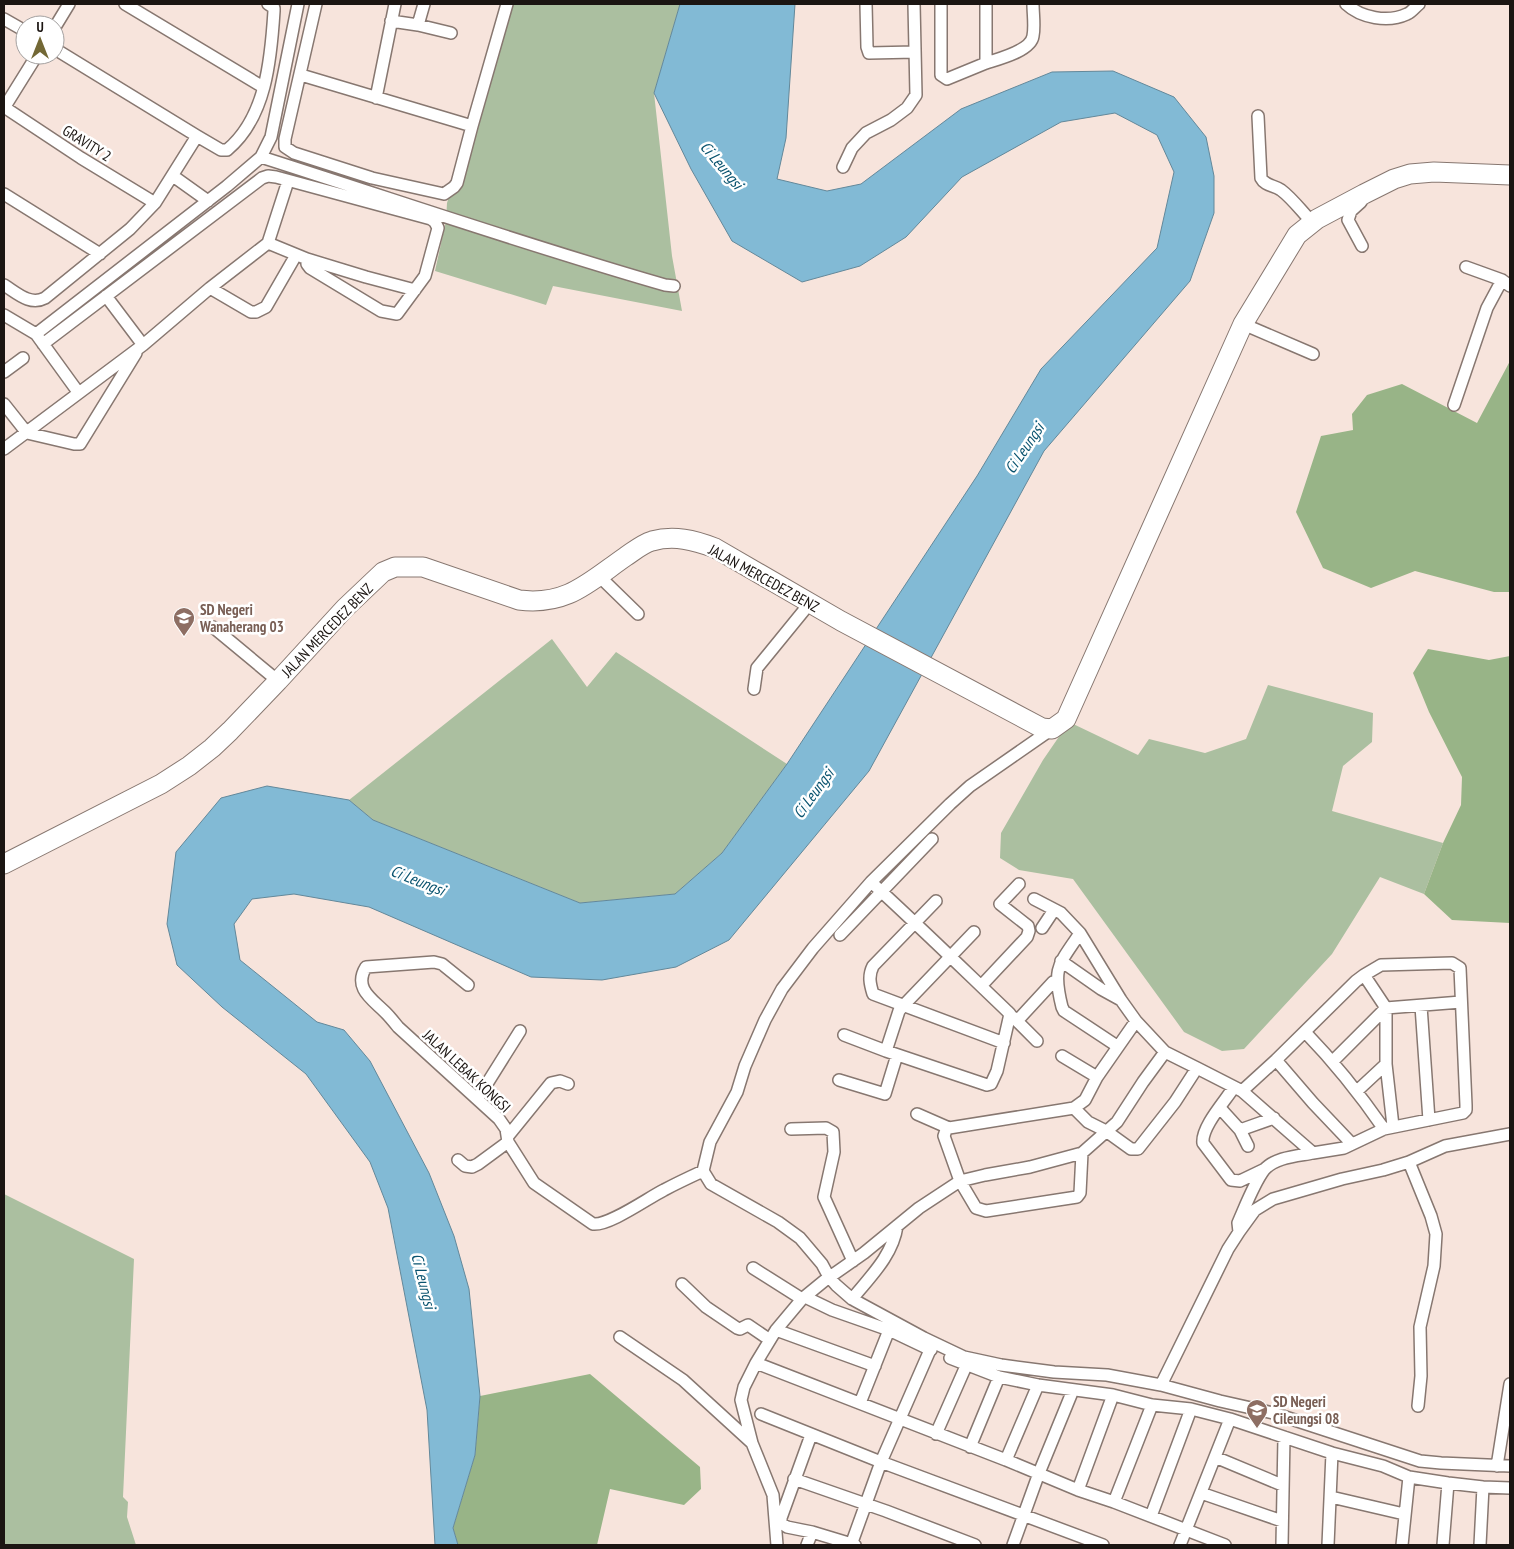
<svg xmlns="http://www.w3.org/2000/svg" width="1514" height="1549" viewBox="0 0 1514 1549" font-family="'PT Sans Narrow',sans-serif">
<style>
.green{fill:#abbfa0}
.forest{fill:#98b487}
.water{fill:#82bad5;stroke:#63889a}
.lines{fill:none;stroke-linecap:round;stroke-linejoin:round}
.street-casing{stroke:#877770;stroke-width:14}
.primary-casing{stroke:#877770;stroke-width:21}
.street{stroke:#fff;stroke-width:11}
.primary{stroke:#fff;stroke-width:19}
.labels{text-anchor:middle;dominant-baseline:central;stroke-width:5;stroke-linejoin:round;paint-order:stroke}
.street-label{font-size:15px;fill:#1b1512;stroke:#fff}
.education-label{font-size:15px;font-weight:bold;fill:#785e54;stroke:#fff;text-anchor:start}
.water-label{font-size:16px;font-style:italic;fill:#09536f;stroke:#fff}
</style>
<rect width="100%" height="100%" fill="#f7e4dc"/>
<path class="green" d="M 508,4 L 680,4 L 654,93 L 672,256 L 682,311 L 553,286 L 546,305 L 435,271 L 446,221 L 447,203 Z
M 552,639 L 587,687 L 616,652 L 787,764 L 722,853 L 675,894 L 580,903 L 373,820 L 349,800 Z
M 1268,685 L 1373,713 L 1372,742 L 1343,766 L 1332,811 L 1443,843 L 1424,894 L 1380,877 L 1332,954 L 1244,1049 L 1222,1051 L 1184,1032 L 1073,879 L 1019,870 L 1000,858 L 1001,833 L 1043,760 L 1069,722 L 1138,755 L 1149,739 L 1205,753 L 1246,739 Z
M 4,1194 L 134,1259 L 123,1497 L 128,1502 L 127,1517 L 136,1545 L 4,1545 Z"/>
<path class="forest" d="M 1510,361 L 1510,592 L 1494,592 L 1415,571 L 1371,588 L 1323,568 L 1296,512 L 1321,436 L 1353,430 L 1352,414 L 1367,395 L 1402,384 L 1477,423 Z
M 1428,649 L 1489,660 L 1510,656 L 1510,923 L 1452,920 L 1424,894 L 1443,843 L 1461,805 L 1462,777 L 1429,712 L 1413,673 Z
M 590,1374 L 700,1467 L 701,1489 L 684,1505 L 610,1489 L 597,1545 L 458,1545 L 453,1528 L 475,1455 L 480,1396 Z"/>
<path class="water" d="M 680,4 L 795,4 L 786,138 L 777,179 L 827,191 L 861,184 L 961,109 L 1052,72 L 1113,71 L 1174,97 L 1206,137 L 1214,176 L 1214,213 L 1190,281 L 1044,451 L 869,771 L 729,940 L 676,967 L 602,980 L 531,977 L 369,907 L 294,894 L 252,899 L 234,924 L 240,960 L 317,1022 L 344,1030 L 370,1061 L 429,1173 L 454,1236 L 469,1289 L 480,1396 L 475,1455 L 453,1528 L 458,1545 L 435,1545 L 427,1410 L 388,1208 L 370,1162 L 306,1074 L 222,1007 L 177,965 L 167,924 L 176,852 L 221,798 L 267,786 L 349,800 L 373,820 L 580,903 L 675,894 L 722,853 L 787,764 L 977,476 L 1041,369 L 1157,248 L 1174,172 L 1157,135 L 1115,113 L 1061,122 L 962,177 L 906,237 L 860,266 L 802,282 L 732,241 L 691,169 L 654,93 Z"/>
<g class="lines">
<g class="street-casing">
<path id="street" d="M 125,4 L 263,87
M 316,4 L 285,139 L 285,147 L 294,153 L 372,178 L 444,194 L 454,187 L 457,183 L 472,126 L 507,4
M 866,4 L 867,47 L 869,53 L 915,52
M 941,4 L 941,75 L 947,79 L 986,63
M 986,4 L 986,63 C 998,59 1031,51 1033,36 C 1035,26 1033,14 1033,4
M 1346,4 C 1361,18 1388,23 1407,14 C 1412,12 1415,7 1419,4
M 4,19 L 25,31
M 391,21 L 418,25 L 451,33
M 418,25 L 424,4
M 55,27 L 69,4
M 55,49 L 197,136 L 221,150 L 227,150 C 266,118 271,59 274,11 L 274,8 L 268,4
M 301,75 L 472,126
M 376,98 L 395,4
M 4,107 L 81,158 L 155,203
M 4,108 L 37,55
M 1258,116 L 1261,178 C 1265,186 1274,185 1281,190 C 1293,199 1302,212 1312,222
M 261,157 C 396,200 529,246 665,285 L 674,286
M 843,167 L 852,148 L 866,133 L 891,120 L 907,108 L 916,95 L 914,4
M 173,176 L 208,201
M 4,194 L 100,254
M 1361,202 L 1351,211 L 1348,220 L 1362,246
M 307,259 L 366,277 L 415,290
M 1466,267 L 1502,280
M 4,285 C 17,293 30,306 45,298 L 130,229 L 155,203 L 197,136
M 210,288 L 251,312 L 256,312 L 266,307 L 296,255
M 106,296 L 143,345
M 4,315 L 36,334 L 78,392
M 1243,324 L 1313,354
M 36,334 L 227,186 L 261,157 L 271,137 L 298,4
M 43,344 L 262,178 L 268,176 L 276,177 L 431,219 L 435,222 L 438,228 L 425,276 L 397,314 L 381,311 L 310,268 L 307,264 L 307,259 L 268,243
M 4,372 L 23,358
M 4,404 L 27,433 L 74,444 L 80,444 L 136,353
M 1454,405 L 1487,308 L 1502,280 L 1510,286
M 4,449 L 143,345 L 210,288 L 268,243 L 288,181
M 599,576 L 638,614
M 213,627 L 278,681
M 754,689 L 757,668 L 810,603
M 1052,729 L 970,786 L 950,804 L 871,882 L 813,948 L 782,989 L 765,1020 L 745,1066 L 737,1092 L 710,1142 L 703,1171 L 711,1184 L 778,1222 L 800,1238 L 822,1264 L 829,1277 L 836,1285 L 852,1299 L 924,1338 L 964,1357 L 1001,1365 L 1054,1372 L 1107,1375 L 1161,1385 L 1220,1401 L 1273,1413 L 1420,1461 L 1441,1463 L 1510,1466
M 871,882 C 917,924 962,968 1007,1011 L 1010,1014 L 997,1071 L 991,1084 L 987,1085 L 886,1051 L 899,1011 L 903,1006 L 974,932
M 936,901 L 873,966 C 868,976 870,984 873,994 L 1004,1043
M 1042,928 L 1054,910
M 1080,933 C 1059,965 1052,967 1062,1007 L 1064,1011 L 1117,1046
M 840,935 L 932,839
M 1061,961 L 1101,989 L 1121,1000
M 1364,975 L 1386,1008 L 1461,1002
M 468,985 L 442,964 L 434,962 L 366,967 C 353,988 372,999 385,1012 C 390,1017 394,1022 398,1027 L 499,1119 L 506,1129 L 508,1142 L 534,1183 L 593,1224 C 609,1226 648,1198 664,1190 C 677,1183 690,1177 703,1171
M 981,986 L 1027,937 L 1029,931 L 1028,926 L 1000,904 L 1019,884
M 1421,1006 L 1429,1120
M 1013,1017 L 1037,1041
M 1017,1021 L 1053,982
M 1305,1032 C 1335,1063 1359,1093 1384,1129
M 844,1035 L 886,1051
M 1062,1056 L 1097,1077
M 1276,1060 L 1313,1103 L 1352,1144
M 1333,1061 L 1386,1008 L 1386,1064 L 1393,1126
M 1197,1068 L 1242,1091 L 1313,1153 L 1344,1148 L 1384,1129 L 1463,1113 L 1466,1110 L 1466,1105 L 1460,968 L 1452,963 L 1381,965 L 1364,975 L 1356,981 L 1276,1060 L 1242,1091
M 839,1080 L 885,1094 L 897,1055
M 1234,1087 C 1226,1100 1201,1127 1203,1143 L 1231,1180 L 1240,1181 L 1265,1169
M 1357,1091 L 1386,1064
M 478,1098 L 520,1031
M 1074,1108 L 1085,1100 L 1097,1077 L 1136,1021
M 1220,1108 L 1240,1130 L 1274,1118
M 917,1114 L 949,1128
M 791,1129 L 826,1128 L 833,1132 L 834,1152 L 824,1197 L 853,1261
M 1240,1130 L 1248,1146
M 508,1136 L 551,1083 L 560,1081 L 568,1084
M 1082,1153 L 1080,1193 L 1077,1197 L 986,1211 L 976,1208 L 960,1181 L 944,1136 L 946,1130 L 949,1128 L 1074,1108 L 1088,1122 L 1106,1131 L 1131,1149 L 1138,1149 L 1175,1102 L 1197,1068 L 1165,1052
M 458,1160 L 465,1166 L 472,1167 L 478,1164 L 508,1142
M 1409,1162 L 1431,1216 L 1436,1234 L 1434,1266 L 1420,1327 L 1421,1376 L 1418,1406
M 1239,1232 L 1255,1210 L 1273,1199 L 1342,1179 L 1383,1170 L 1409,1162 L 1445,1146 L 1510,1134
M 753,1268 L 802,1299
M 682,1284 L 706,1307 L 737,1328 L 740,1329 L 748,1325 L 770,1340
M 805,1297 L 832,1310 L 889,1330 L 931,1350
M 852,1299 C 870,1277 893,1255 897,1226
M 776,1330 L 875,1366
M 620,1337 L 683,1380 L 752,1443
M 950,1358 L 999,1377 L 1038,1385 L 1113,1395 L 1152,1405 L 1191,1409 L 1230,1419 L 1332,1453 L 1383,1466 L 1409,1477 L 1448,1483 L 1483,1487 L 1510,1488
M 756,1363 L 1006,1460 L 1078,1490 L 1114,1502 L 1225,1545
M 1161,1385 L 1228,1249 L 1239,1232 L 1238,1223 L 1241,1216 C 1247,1202 1255,1182 1264,1170 C 1275,1157 1298,1156 1313,1153
M 860,1403 L 889,1330
M 761,1414 L 881,1462 L 1103,1545
M 936,1434 L 966,1366
M 970,1447 L 999,1377
M 1215,1457 L 1282,1485
M 1006,1460 L 1038,1385
M 1497,1466 L 1510,1384
M 794,1479 L 886,1511 L 975,1545
M 1078,1490 L 1113,1395
M 1201,1493 L 1282,1521
M 1331,1497 L 1404,1514
M 1114,1502 L 1152,1405
M 1151,1516 L 1191,1409
M 781,1523 L 781,1518 L 811,1435
M 776,1525 L 781,1523 L 787,1527 L 812,1532 L 855,1545
M 777,1545 L 773,1495 L 752,1443 L 741,1400 L 744,1387 L 756,1363 L 776,1330 L 802,1299 L 824,1281 L 864,1253 L 919,1208 L 960,1181 L 985,1175 L 1030,1167 L 1082,1153 L 1117,1122 L 1143,1082 L 1165,1052 L 1136,1021 L 1121,1000 L 1080,933 L 1061,913 L 1034,899
M 807,1545 L 812,1532
M 851,1545 L 881,1462 L 930,1350
M 1013,1545 L 1039,1473 L 1073,1390
M 1180,1545 L 1230,1419
M 1282,1545 L 1284,1437
M 1328,1545 L 1332,1453
M 1402,1545 L 1409,1477
M 1443,1545 L 1448,1483
M 1480,1545 L 1483,1487"/>
</g>
<g class="primary-casing">
<path id="primary" d="M 4,864 L 161,784 L 189,766 L 212,748 L 230,731 L 278,681 L 345,608 L 383,572 L 395,567 L 423,567 L 519,600 C 567,606 589,582 625,557 C 634,551 642,544 652,541 C 674,535 694,540 715,548 L 841,621 L 1042,728 L 1052,729 L 1066,719 L 1243,324 L 1297,235 L 1317,219 L 1364,194 L 1394,179 L 1410,174 L 1434,172 L 1510,175"/>
</g>
<use href="#street" class="street"/>
<use href="#primary" class="primary"/>
</g>
<defs>
<g id="school-pin" transform="scale(1.125)"><path d="M0 17L-7.5 6A9.5 9.5 0 1 1 7.5 6Z" fill="#8d6e63" stroke="#fff"/><path d="M0-5L7-2L0 1L-7-2ZM-4 1L0 2.5L4 1V4Q0 6-4 4Z" fill="#fff"/></g>
</defs>
<g fill-rule="evenodd">
<use href="#school-pin" x="184" y="618"/>
<use href="#school-pin" x="1257" y="1410"/>
</g>
<g class="labels">
<g class="street-label">
<text transform="translate(87 143) rotate(32)">GRAVITY 2</text>
<text transform="translate(764 578) rotate(29)">JALAN MERCEDEZ BENZ</text>
<text transform="translate(327 630) rotate(-46)">JALAN MERCEDEZ BENZ</text>
<text transform="translate(467 1071) rotate(43)">JALAN LEBAK KONGSI</text>
</g>
<g class="education-label">
<text x="200" y="609">SD Negeri<tspan x="200" dy="17">Wanaherang 03</tspan></text>
<text x="1273" y="1401">SD Negeri<tspan x="1273" dy="17">Cileungsi 08</tspan></text>
</g>
<g class="water-label">
<text transform="translate(722 165) rotate(50)">Ci Leungsi</text>
<text transform="translate(1024 448) rotate(-56)">Ci Leungsi</text>
<text transform="translate(813 793) rotate(-54)">Ci Leungsi</text>
<text transform="translate(418 880) rotate(22)">Ci Leungsi</text>
<text transform="translate(424 1281) rotate(76)">Ci Leungsi</text>
</g>
</g>
<rect width="1514" height="1549" fill="none" stroke="#1b1512" stroke-width="10"/>
<g transform="translate(40 40)"><circle r="24" fill="#ffffff" stroke="#a4a1a0"/>
<path d="M0-4L9 19L0 12L-9 19Z" fill="#736835"/>
<text y="-8" font-size="14" font-weight="bold" text-anchor="middle" fill="#1b1512">U</text>
</g>
</svg>
